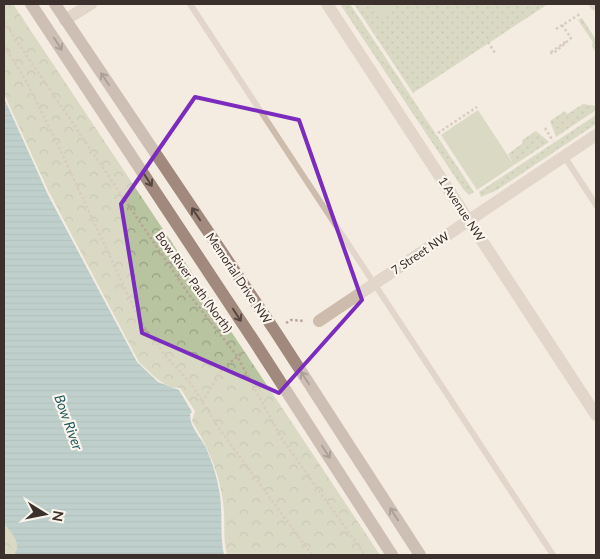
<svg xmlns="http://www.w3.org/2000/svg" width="600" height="559" viewBox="0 0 600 559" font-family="Lato,sans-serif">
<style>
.grass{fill:url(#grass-dots)}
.park{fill:url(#park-crowns)}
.pitch{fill:#b8c4a0}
.water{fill:url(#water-rules)}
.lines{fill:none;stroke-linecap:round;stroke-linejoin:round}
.path{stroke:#b9a596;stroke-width:2.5;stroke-dasharray:2.5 2.5;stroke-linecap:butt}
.service{stroke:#cdbbac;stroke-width:6}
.minor{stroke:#cdbbac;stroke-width:12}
.secondary{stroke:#a18a7d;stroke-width:12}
.oneway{stroke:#544640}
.marked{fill:none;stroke:#7b2cbf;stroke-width:4;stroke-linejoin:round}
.labels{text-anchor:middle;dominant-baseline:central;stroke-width:4.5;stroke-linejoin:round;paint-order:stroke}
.street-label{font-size:12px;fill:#3b302b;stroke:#fbf5ee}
.water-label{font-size:14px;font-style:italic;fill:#1f5a5e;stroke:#fbf5ee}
</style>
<defs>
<pattern id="grass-dots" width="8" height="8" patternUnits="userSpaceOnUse" patternTransform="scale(1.25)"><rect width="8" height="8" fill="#b8c4a0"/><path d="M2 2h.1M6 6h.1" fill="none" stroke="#97a083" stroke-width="1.8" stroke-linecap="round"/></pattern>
<pattern id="park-crowns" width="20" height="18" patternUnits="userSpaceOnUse" patternTransform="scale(1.25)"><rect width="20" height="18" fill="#b8c4a0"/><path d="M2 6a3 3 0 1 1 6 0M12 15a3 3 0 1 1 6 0" fill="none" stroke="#97a083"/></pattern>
<pattern id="water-rules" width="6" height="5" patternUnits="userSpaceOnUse" patternTransform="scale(1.25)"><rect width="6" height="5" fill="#7fb0b2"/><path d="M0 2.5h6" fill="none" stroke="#699091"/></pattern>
</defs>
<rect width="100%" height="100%" fill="#f4ebe1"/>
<path class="grass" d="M 340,4 L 350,4 L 474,192 L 469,195 L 463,189 Z
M 354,4 L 548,4 L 413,93 Z
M 582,18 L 596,40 L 596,53 L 592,46 L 593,42 L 578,20 Z
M 583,104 L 596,106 L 596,110 L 556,137 L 550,121 L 565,111 L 567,114 Z
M 596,115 L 596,124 L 497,190 L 481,197 L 479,192 Z
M 536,131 L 549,142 L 514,165 L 508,154 L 523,143 L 522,140 Z"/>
<path class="park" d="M 4,4 L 13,4 L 380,555 L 227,555 C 223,540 225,527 224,512 C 222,478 209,449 192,421 L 195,411 L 180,388 C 164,389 150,372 139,362 L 48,190 L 4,94 Z
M 4,511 L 28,555 L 4,555 Z"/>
<path class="pitch" d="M 370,4 L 399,4 L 379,17 Z
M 478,110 L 514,165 L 477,190 L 441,135 Z"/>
<path class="water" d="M 4,98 L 48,195 L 137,362 L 158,382 L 179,390 L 192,412 L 190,414 C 190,428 200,436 206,448 C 211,460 216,473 218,485 C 224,509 219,532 224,555 L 16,555 L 15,553 C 22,543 10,531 4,523 Z"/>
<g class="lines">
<path class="path" d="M 4,22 L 188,293 L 237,356 L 282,439 L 365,555
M 556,29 L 580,14
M 488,42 L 495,53
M 4,46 L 25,79 L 57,143 L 141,323 L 165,355 L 192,385 L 218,427 L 312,555
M 551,52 L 567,41
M 550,53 L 554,53 L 571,38 L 562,25
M 545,128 L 553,141
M 438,133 L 477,107
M 286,323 L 291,320 L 305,321
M 202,402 L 223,368 L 243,352"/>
<path class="service" d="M 190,4 L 553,555
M 564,156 L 596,205"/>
<path class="minor" d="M 327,4 L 596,415
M 595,4 L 596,5
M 65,20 L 91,4
M 319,321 L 596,135"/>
<path class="secondary" d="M 31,4 L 256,344 L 392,555
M 55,4 L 275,331 L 420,555"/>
</g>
<defs><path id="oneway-shaft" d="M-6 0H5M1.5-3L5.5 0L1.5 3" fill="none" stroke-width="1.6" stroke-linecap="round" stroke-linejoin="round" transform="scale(1.25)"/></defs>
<g class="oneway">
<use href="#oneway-shaft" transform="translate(58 44) rotate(57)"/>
<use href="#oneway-shaft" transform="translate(105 79) rotate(-124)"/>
<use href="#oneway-shaft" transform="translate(148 180) rotate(57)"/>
<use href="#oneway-shaft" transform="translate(196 214) rotate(-124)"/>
<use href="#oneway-shaft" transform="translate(237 315) rotate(57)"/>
<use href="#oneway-shaft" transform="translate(305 378) rotate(-123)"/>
<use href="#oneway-shaft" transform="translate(326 452) rotate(57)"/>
<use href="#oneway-shaft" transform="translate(394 514) rotate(-123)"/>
</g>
<path d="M0 0H600V559H0ZM 195,97 L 299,120 L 362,300 L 279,393 L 142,333 L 121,204 Z" fill="#f4ebe1" fill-opacity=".55" fill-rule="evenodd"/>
<path class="marked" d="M 195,97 L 299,120 L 362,300 L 279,393 L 142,333 L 121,204 Z"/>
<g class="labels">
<g class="street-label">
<text transform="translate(462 209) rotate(57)">1 Avenue NW</text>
<text transform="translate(420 253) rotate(-34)">7 Street NW</text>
<text transform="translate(239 278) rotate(56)">Memorial Drive NW</text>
<text transform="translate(194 282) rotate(54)">Bow River Path (North)</text>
</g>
<g class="water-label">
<text transform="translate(69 422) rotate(70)">Bow River</text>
</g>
</g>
<rect width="600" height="559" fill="none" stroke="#3b302b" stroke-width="10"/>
<g transform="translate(45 514) rotate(100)" stroke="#fbf5ee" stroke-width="4" paint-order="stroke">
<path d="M0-4L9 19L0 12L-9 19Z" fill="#3b302b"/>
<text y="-8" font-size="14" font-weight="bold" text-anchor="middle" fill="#3b302b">N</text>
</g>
</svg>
